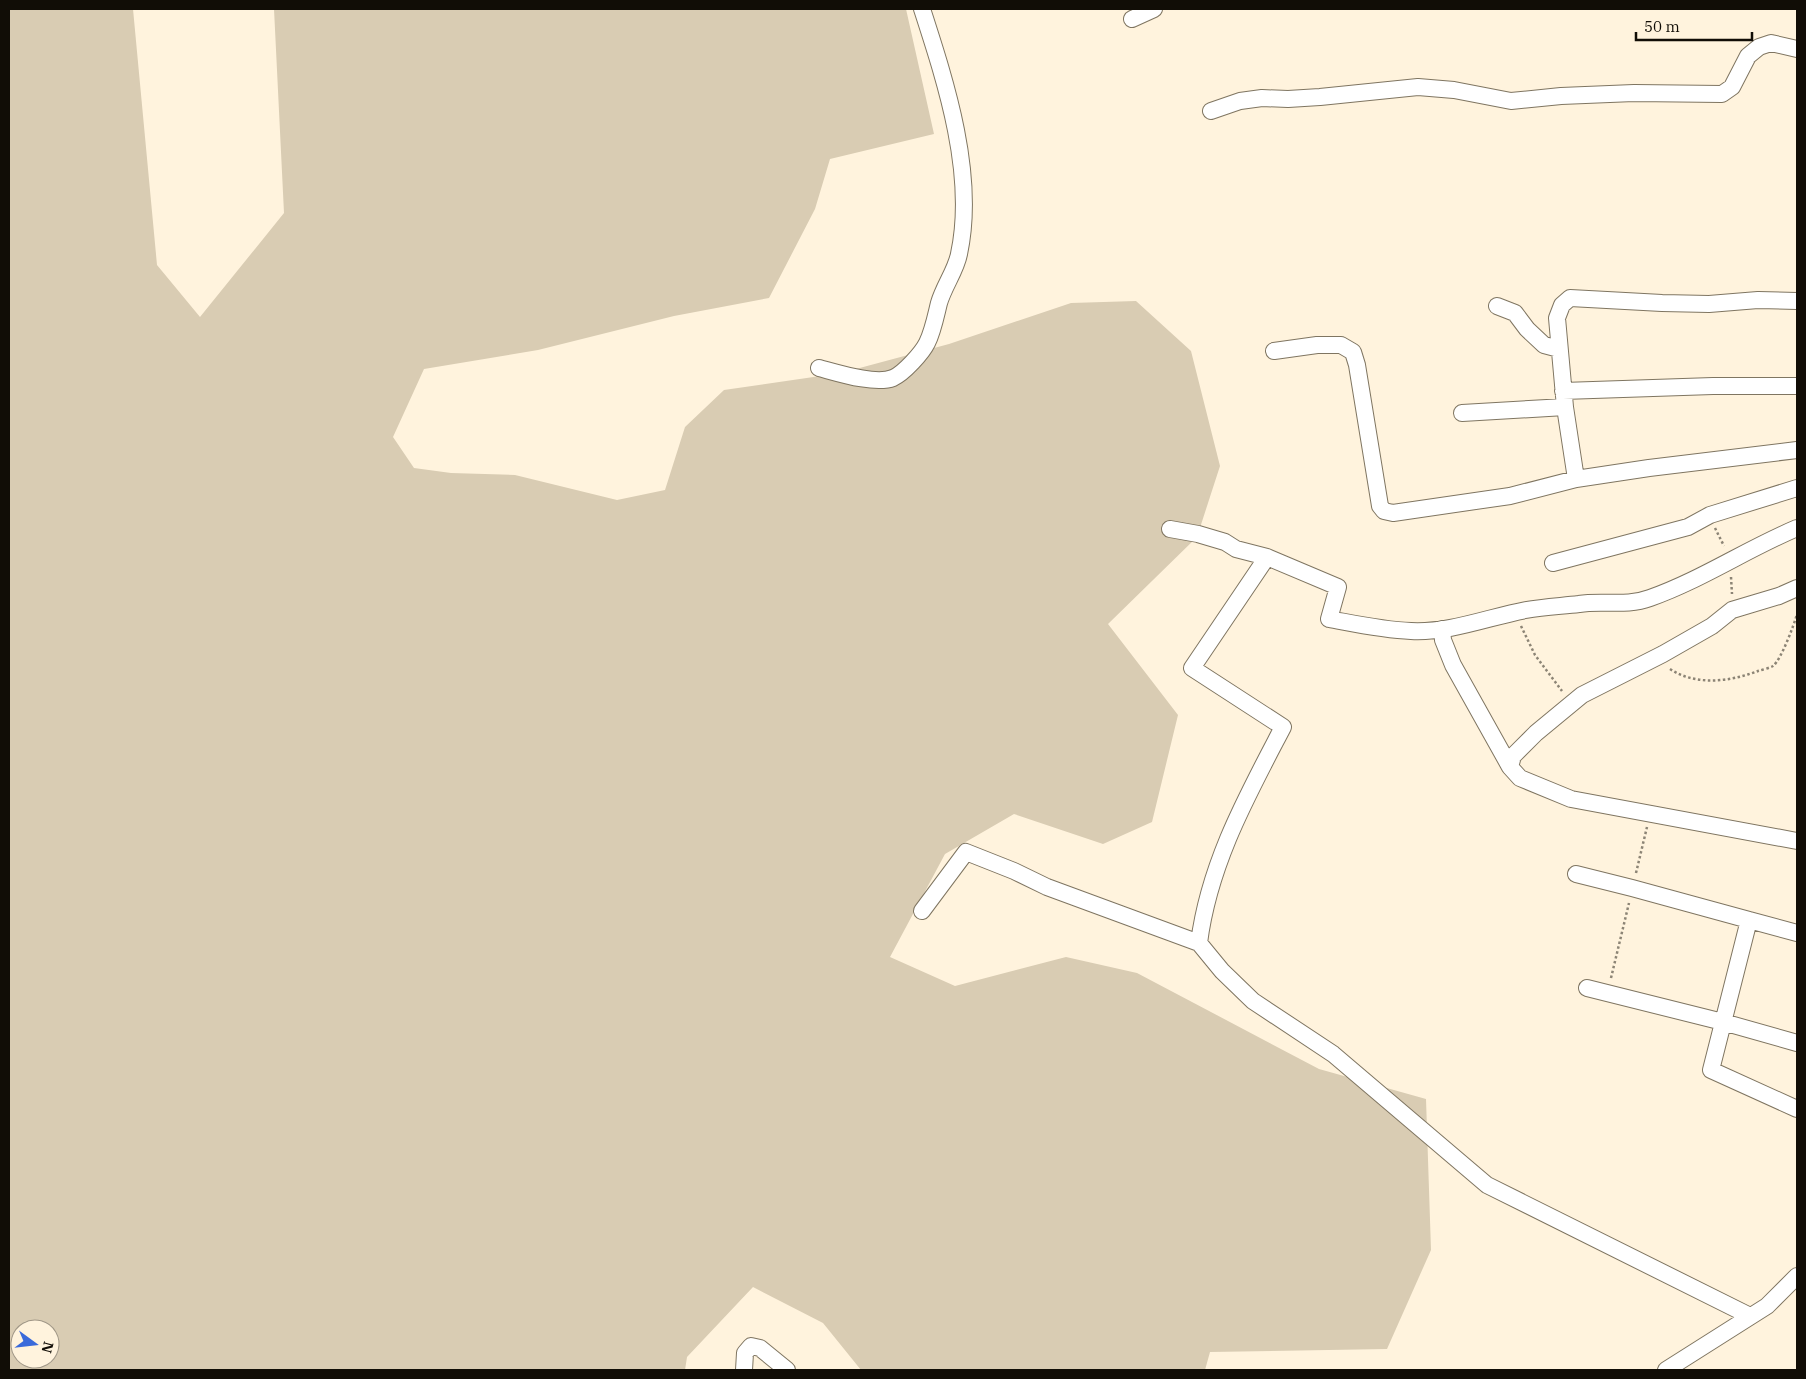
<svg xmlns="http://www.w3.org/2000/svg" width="1806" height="1379" viewBox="0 0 1806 1379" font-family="'IBM Plex Serif',serif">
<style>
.green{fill:#d9ccb3;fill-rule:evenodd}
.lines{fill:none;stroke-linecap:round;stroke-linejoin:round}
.minor-casing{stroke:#7f7561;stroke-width:18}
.path{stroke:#8c8475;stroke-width:2.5;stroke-dasharray:2.5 2.5;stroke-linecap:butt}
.minor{stroke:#fff;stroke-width:16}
</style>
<rect width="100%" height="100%" fill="#fff3dd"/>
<path class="green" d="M 9,9 L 133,9 L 157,265 L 200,317 L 284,213 L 274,9 L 906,9 L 934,134 L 830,159 L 815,209 L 769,298 L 674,316 L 538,350 L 424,369 L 393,437 L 414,468 L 451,473 L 515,475 L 617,500 L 665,490 L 685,427 L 724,390 L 841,373 L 949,344 L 1071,303 L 1136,301 L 1191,351 L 1220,466 L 1197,537 L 1108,624 L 1178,715 L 1152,822 L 1103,844 L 1014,814 L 945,854 L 890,957 L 955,986 L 1066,957 L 1137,973 L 1319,1069 L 1426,1099 L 1431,1250 L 1387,1349 L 1210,1352 L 1205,1370 L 861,1370 L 823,1323 L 753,1287 L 687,1357 L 685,1370 L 9,1370 ZM 20,1329 L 50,1329 L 50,1359 L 20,1359 Z"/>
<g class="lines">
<g class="minor-casing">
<path id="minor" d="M 1132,19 L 1154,9
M 1211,111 L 1240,101 L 1262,98 L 1288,99 L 1320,97 L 1418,87 L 1454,90 L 1511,101 L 1561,96 L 1634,93 L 1722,94 L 1732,87 L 1748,56 L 1759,47 L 1771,43 L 1797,49
M 1497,306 L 1515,313 L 1527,329 L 1544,345 L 1559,349
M 1274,351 L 1317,345 L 1341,345 L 1353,352 L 1357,365 L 1380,506 L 1384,511 L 1393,513 L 1510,496 L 1576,479 L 1649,468 L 1797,450
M 819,368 C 838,373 875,385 893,378 C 904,373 922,353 927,343 C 933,331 936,315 939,303 C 944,286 956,270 959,254 C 976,175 946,83 922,9
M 1563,391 L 1713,386 L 1797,386
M 1462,413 L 1565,407
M 1576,479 L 1565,407 L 1557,318 L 1562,305 L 1570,298 L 1662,303 L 1709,304 L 1758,300 L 1797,301
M 1170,529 L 1198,534 L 1225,542 L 1236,549 L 1267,557 L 1338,587 L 1329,619 C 1356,624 1383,630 1411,631 C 1450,633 1489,617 1526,610 C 1544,607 1562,606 1579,604 C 1603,600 1626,607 1650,598 C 1701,580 1747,549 1797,528
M 1553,563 L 1688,527 L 1710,515 L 1797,488
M 1797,588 L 1779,596 L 1732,610 L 1712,626 L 1663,654 L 1582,695 L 1536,733 L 1513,756 L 1510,767 L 1520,778 L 1571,799 L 1797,841
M 1442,629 L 1443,640 L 1453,665 L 1510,767
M 1576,874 L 1632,888 L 1749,920
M 922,911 L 966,852 L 1014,871 L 1047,887 L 1199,943 C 1209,864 1247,796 1283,727 L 1192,668 L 1267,557
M 1797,933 L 1749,920 L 1711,1070 L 1797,1109
M 1199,943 L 1222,971 L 1253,1001 L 1333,1054 L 1487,1185 L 1750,1316
M 1587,988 L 1723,1022 L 1797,1043
M 744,1370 L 745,1353 L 751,1346 L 760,1348 L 787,1370
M 1666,1370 L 1767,1306 L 1797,1276"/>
</g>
<path class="path" d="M 1715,528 L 1724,546
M 1731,577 L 1732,594
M 1521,626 L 1535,655 L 1562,691
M 1670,669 C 1696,686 1729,682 1758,671 C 1762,670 1769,668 1773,666 C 1781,660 1794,625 1797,614
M 1636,873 L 1647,827
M 1611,978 L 1629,903"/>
<use href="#minor" class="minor"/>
</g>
<rect width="1806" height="1379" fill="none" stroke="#110d06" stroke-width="20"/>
<g transform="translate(35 1344) rotate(105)"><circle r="24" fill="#fff3dd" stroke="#a09787"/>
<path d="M0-4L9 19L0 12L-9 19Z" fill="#3a6ada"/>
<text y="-8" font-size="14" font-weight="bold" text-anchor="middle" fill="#110d06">N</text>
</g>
<path d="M1636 32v8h116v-8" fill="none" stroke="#110d06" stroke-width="2.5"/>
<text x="1644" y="32" font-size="15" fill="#110d06" stroke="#fff3dd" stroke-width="4" paint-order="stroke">50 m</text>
</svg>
